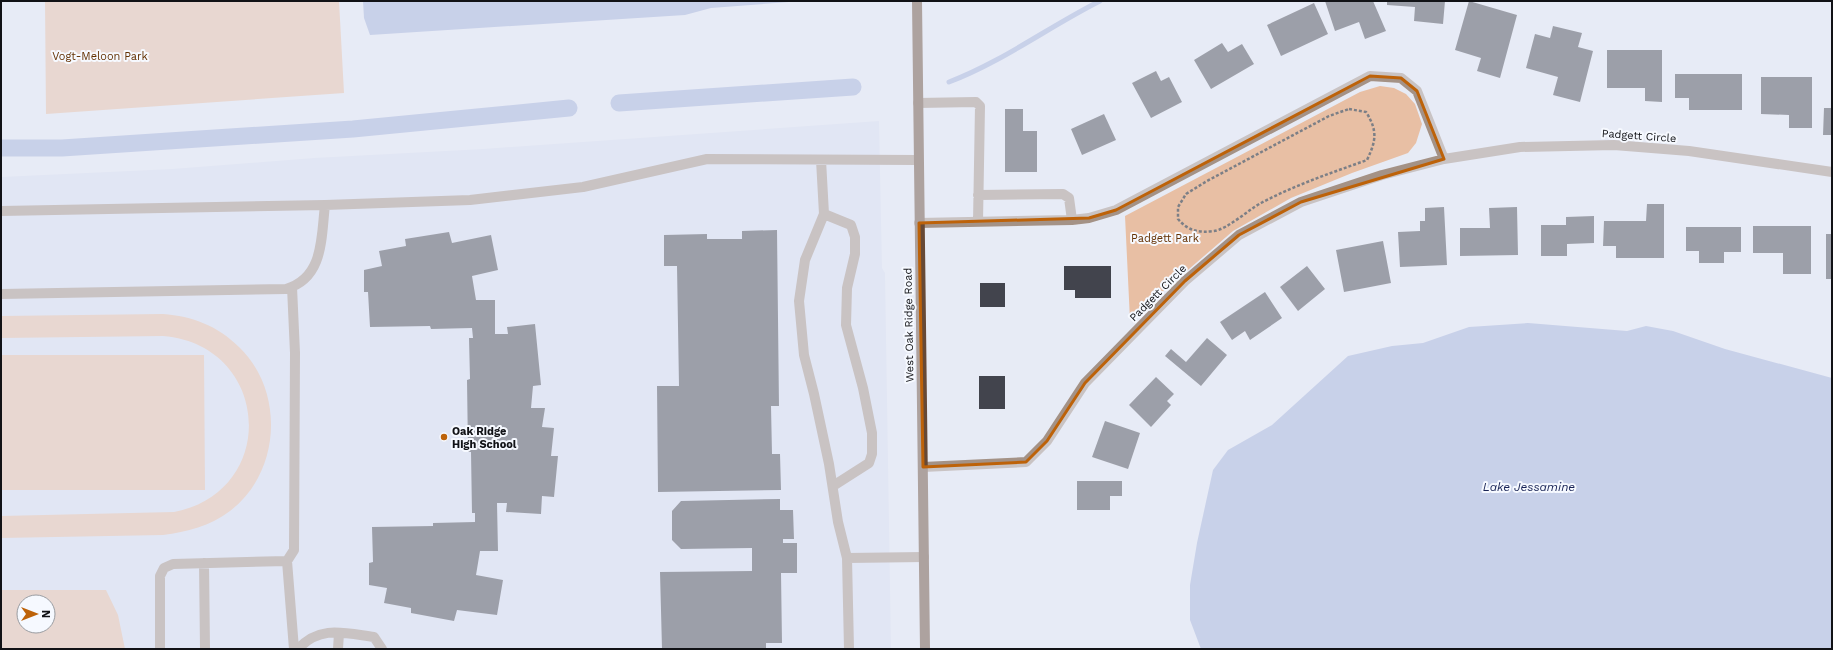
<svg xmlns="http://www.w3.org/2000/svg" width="1833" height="650" viewBox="0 0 1833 650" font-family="'Work Sans',sans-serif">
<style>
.built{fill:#dae0f1;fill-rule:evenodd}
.green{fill:#e8bfa4;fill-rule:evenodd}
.water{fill:#a3b1da}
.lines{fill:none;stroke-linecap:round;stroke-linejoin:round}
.stream{stroke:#a3b1da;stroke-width:5}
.canal{stroke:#a3b1da;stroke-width:17}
.building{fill:#42444d}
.path{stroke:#7c7f86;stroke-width:2.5;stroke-dasharray:3 2;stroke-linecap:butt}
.minor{stroke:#a49286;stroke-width:10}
.major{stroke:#674935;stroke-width:10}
.marked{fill:none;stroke:#bd6209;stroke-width:3;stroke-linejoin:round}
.poi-dot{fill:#bd6209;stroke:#f6f9ff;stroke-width:1.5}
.labels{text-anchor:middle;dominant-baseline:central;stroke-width:4;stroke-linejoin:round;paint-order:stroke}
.park-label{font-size:11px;fill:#643103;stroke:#f6f9ff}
.street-label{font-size:11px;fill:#111216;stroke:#f6f9ff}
.poi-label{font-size:11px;font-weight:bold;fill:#111216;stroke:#f6f9ff;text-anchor:start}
.water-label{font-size:12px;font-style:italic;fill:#192456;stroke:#f6f9ff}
</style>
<rect width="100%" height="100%" fill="#e7ebf5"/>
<path class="built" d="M 879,121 L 882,268 L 885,273 L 891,649 L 1,649 L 1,177 L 172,169 L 314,158 L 483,149 ZM 24,602 L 48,602 L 48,626 L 24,626 Z"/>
<path class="green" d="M 45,1 L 339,1 L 344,93 L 46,114 Z
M 1380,86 L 1394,88 L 1406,94 L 1415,104 L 1422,124 L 1416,143 L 1408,153 L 1352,173 L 1291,198 L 1233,231 L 1130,320 L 1125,216 L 1360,92 Z
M 163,314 C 192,316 218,326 239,347 C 285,391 281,472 230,511 C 210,526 187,532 163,535 L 1,538 L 1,516 L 174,512 C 280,491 271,345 163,336 L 1,338 L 1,316 Z
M 1,355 L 204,355 L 205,490 L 1,490 Z
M 1,590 L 106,590 L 118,615 L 125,649 L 1,649 ZM 24,602 L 48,602 L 48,626 L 24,626 Z"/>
<path class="water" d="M 363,1 L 802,1 L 711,8 L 685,15 L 370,35 L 364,18 Z
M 1528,323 L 1627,331 L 1646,326 L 1673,331 L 1725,349 L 1832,378 L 1832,649 L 1201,649 L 1190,620 L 1190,585 L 1197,543 L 1213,470 L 1228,450 L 1272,425 L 1348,356 L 1392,346 L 1423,343 L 1469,327 Z"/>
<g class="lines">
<path class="stream" d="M 949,82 C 1002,62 1050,26 1100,1"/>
<path class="canal" d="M 619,103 L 853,87
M 1,148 L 62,148 L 353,129 L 569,108"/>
</g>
<path class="building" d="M 1325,1 L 1373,1 L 1386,31 L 1365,39 L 1359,22 L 1335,31 Z
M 1387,1 L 1445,1 L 1443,24 L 1414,21 L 1415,7 L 1387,5 Z
M 1469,1 L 1517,15 L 1500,78 L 1477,71 L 1481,58 L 1455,50 Z
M 1314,3 L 1328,34 L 1281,56 L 1267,25 Z
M 1553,26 L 1582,33 L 1578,47 L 1593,51 L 1580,102 L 1553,95 L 1558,77 L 1526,68 L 1535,34 L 1550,38 Z
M 1222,43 L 1228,52 L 1242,44 L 1254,64 L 1211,89 L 1194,60 Z
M 1607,50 L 1662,50 L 1662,102 L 1645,101 L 1645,88 L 1607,88 Z
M 1156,71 L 1161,81 L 1169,77 L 1182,102 L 1151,118 L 1132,83 Z
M 1675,74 L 1742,74 L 1742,110 L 1689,110 L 1689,98 L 1675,98 Z
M 1761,77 L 1812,77 L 1812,128 L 1789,128 L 1789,115 L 1761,114 Z
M 1824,108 L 1832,108 L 1832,135 L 1823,135 Z
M 1005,109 L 1023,109 L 1023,131 L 1037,131 L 1037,172 L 1005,172 Z
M 1104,114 L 1116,140 L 1082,155 L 1071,129 Z
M 1647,204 L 1664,204 L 1664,258 L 1616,258 L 1616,246 L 1603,246 L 1604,221 L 1646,221 Z
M 1444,207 L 1447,265 L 1400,267 L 1398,232 L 1420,231 L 1420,221 L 1425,221 L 1425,208 Z
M 1517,207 L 1518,255 L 1460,256 L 1460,228 L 1490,228 L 1489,208 Z
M 1594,216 L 1594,243 L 1567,244 L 1567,256 L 1541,256 L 1541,225 L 1566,225 L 1566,217 Z
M 1753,226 L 1811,226 L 1811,274 L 1783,274 L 1783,253 L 1753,253 Z
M 1686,227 L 1741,227 L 1741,252 L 1724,252 L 1724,263 L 1699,263 L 1699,251 L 1686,251 Z
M 777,230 L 779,406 L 771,406 L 772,454 L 780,454 L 781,490 L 658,492 L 657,386 L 679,386 L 677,266 L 664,266 L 664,235 L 707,234 L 707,239 L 742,239 L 742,231 Z
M 449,232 L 452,243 L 491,235 L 498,270 L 472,276 L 476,300 L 495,300 L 495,334 L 508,334 L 507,327 L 535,324 L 541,385 L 533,386 L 531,408 L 545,408 L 542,427 L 554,428 L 551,456 L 558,456 L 554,497 L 542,496 L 541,514 L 506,512 L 507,503 L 497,503 L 498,551 L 480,551 L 476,575 L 503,580 L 497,615 L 457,610 L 454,621 L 411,613 L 411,608 L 384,603 L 387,588 L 369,585 L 369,563 L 373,562 L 372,527 L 433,526 L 433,523 L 475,522 L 475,513 L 472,513 L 471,452 L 468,452 L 467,380 L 470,379 L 469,338 L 473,338 L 472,328 L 431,329 L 430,326 L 370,327 L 368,292 L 364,292 L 364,270 L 382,266 L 379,251 L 406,246 L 405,239 Z
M 1826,234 L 1832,234 L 1832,279 L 1826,279 Z
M 1383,241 L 1391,283 L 1344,292 L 1336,250 Z
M 1064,266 L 1111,266 L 1111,298 L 1075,298 L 1075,290 L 1064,290 Z
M 1307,266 L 1325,289 L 1298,311 L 1280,287 Z
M 980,283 L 1005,283 L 1005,307 L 980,307 Z
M 1265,292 L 1282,318 L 1250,340 L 1245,331 L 1232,340 L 1220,322 Z
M 1207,338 L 1227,355 L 1201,386 L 1165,356 L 1171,349 L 1186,362 Z
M 979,376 L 1005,376 L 1005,409 L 979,409 Z
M 1156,377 L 1174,394 L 1167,401 L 1171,405 L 1151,427 L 1129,405 Z
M 1105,421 L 1140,433 L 1128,469 L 1092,457 Z
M 1077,481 L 1122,481 L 1122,496 L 1110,496 L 1110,510 L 1077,510 Z
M 780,499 L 780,510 L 793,510 L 794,539 L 783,539 L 783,543 L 797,543 L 797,573 L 781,573 L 782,643 L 766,643 L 766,649 L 662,649 L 660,572 L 752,571 L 752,548 L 681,549 L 672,540 L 672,511 L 681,501 Z"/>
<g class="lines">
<path class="path" d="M 1349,109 L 1366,112 C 1378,131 1376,141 1367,160 C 1331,173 1295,185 1261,203 C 1248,210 1228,229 1214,231 C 1199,233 1188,231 1178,219 L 1178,207 L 1186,194 L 1207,181 L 1329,116 Z"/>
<path class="minor" d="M 918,103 L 976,102 L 980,106 L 978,222
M 821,160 L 824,214 L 805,260 L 799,301 L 804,355 L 814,394 L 829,464 L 838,522 L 847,558 L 849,649
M 978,195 L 1063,194 L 1069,198 L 1072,220
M 1,211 L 325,205 L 470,200 L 583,187 L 707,159 L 918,160
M 824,214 L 851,225 L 855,237 L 855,254 L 847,288 L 846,325 L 863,388 L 872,433 L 872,454 L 869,463 L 833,486
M 919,223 L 1072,220 L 1089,218 L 1116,210 L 1370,76 L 1401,78 L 1417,91 L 1444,159
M 1,294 L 286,289 C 324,278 321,238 325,205
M 923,467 L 1026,462 L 1047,441 L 1085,383 L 1185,281 L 1239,235 L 1301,202 L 1382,175 L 1444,159 L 1520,147 L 1614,145 L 1689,151 L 1832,172
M 847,558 L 924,557
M 287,561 L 294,649
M 204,563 L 205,649
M 160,649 L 160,576 L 164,568 L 173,564 L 287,561 L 294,550 L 295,353 L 292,287
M 298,649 C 320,625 344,633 374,637 L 382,649
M 338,649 L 339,633"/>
<path class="major" d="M 917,1 L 925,649"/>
</g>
<path d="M0 0H1833V650H0ZM 1370,76 L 1401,78 L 1417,91 L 1444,159 L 1301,202 L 1239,235 L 1185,281 L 1085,383 L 1047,441 L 1026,462 L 923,467 L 919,223 L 1089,218 L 1116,210 Z" fill="#e7ebf5" fill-opacity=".55" fill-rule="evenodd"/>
<path class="marked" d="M 1370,76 L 1401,78 L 1417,91 L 1444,159 L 1301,202 L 1239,235 L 1185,281 L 1085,383 L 1047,441 L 1026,462 L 923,467 L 919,223 L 1089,218 L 1116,210 Z"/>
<circle class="poi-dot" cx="444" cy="437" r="4"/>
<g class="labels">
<g class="park-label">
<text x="100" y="56">Vogt-Meloon Park</text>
<text x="1165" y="238">Padgett Park</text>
</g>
<g class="street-label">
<text transform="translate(1639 136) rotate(4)">Padgett Circle</text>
<text transform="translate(1158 293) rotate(-45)">Padgett Circle</text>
<text transform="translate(909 325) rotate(-91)">West Oak Ridge Road</text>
</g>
<g class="poi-label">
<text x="452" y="431">Oak Ridge<tspan x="452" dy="13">High School</tspan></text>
</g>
<g class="water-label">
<text x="1529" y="487">Lake Jessamine</text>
</g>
</g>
<rect width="1833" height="650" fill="none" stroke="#111216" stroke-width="4"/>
<g transform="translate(36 614) rotate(90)"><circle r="19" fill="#f6f9ff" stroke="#9a9da2"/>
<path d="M0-3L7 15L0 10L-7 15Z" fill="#bd6209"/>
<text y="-6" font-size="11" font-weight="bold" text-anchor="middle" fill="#111216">N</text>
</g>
</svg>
